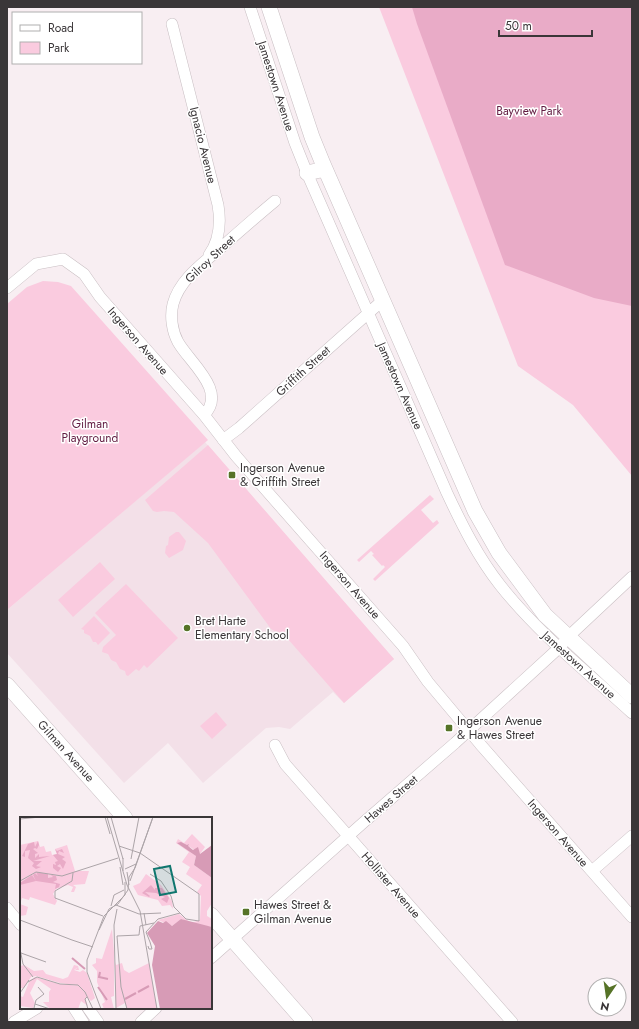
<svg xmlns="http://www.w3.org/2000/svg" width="639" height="1029" viewBox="0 0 639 1029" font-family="Jost,sans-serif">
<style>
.built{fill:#f3e0e8}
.green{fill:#facbdf}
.forest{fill:#e9abc7}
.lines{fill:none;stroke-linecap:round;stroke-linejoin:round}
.street-casing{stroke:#c9bfc3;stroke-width:12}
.secondary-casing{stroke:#c9bfc3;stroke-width:16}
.street{stroke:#fff;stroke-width:11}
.secondary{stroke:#fff;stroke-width:15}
.poi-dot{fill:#567327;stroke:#fff;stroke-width:1.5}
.labels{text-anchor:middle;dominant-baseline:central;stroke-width:3;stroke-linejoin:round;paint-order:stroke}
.street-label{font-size:12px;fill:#3a3638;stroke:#fff}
.park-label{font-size:12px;fill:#621c42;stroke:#fff}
.poi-label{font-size:12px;fill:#3a3638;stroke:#fff;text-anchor:start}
.inset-river{fill:none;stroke:#d79bb6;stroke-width:2}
.inset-road{fill:none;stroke:#aca4a8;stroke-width:1}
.view{fill:#0f766e;fill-opacity:0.15;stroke:#0f766e;stroke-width:2}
.inset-edge{fill:none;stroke:#3a3638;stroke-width:2}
</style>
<rect width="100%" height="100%" fill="#f8eef2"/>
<path class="built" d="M 205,442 L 394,659 L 344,703 L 333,692 L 290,729 L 279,727 L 266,728 L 203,783 L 168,743 L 124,783 L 7,653 L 7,610 Z"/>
<path class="green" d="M 379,7 L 632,7 L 632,476 L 573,405 L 518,366 Z
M 43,281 L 58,282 L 71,286 L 208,440 L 7,610 L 7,304 L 27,287 Z
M 208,445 L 394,659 L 344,703 L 287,638 L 271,629 L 208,543 L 174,512 L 164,511 L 157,512 L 153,511 L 145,500 Z
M 430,495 L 434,499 L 421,510 L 433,523 L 437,520 L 439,523 L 375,581 L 373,579 L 385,567 L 383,565 L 382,566 L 372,555 L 374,554 L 371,551 L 359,562 L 357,560 Z
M 176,532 L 179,532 L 186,541 L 183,550 L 169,558 L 165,553 L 166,546 L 168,545 L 169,537 Z
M 100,562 L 115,579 L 73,617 L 58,600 Z
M 126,584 L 178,638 L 147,668 L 144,665 L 139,671 L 136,669 L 128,676 L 126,675 L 125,671 L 120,669 L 116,662 C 109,660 111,658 108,654 L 102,652 L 103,647 L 116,635 L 95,613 Z
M 94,616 L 110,633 L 98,645 L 96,642 L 93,642 L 90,636 L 84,633 L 84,630 L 81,629 Z
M 216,712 L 227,725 L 212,739 L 200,726 Z"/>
<path class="forest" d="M 412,7 L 632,7 L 632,306 L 594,298 L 505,265 L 417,24 Z"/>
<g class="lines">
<g class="street-casing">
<path id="street" d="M 250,7 L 295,143 L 307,173 L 447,493 C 462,525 478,557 500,585 C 538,633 587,672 632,713
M 172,24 L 218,205 C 221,223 220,240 209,255
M 7,288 L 36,264 L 63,259 L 84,274 L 100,297 L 204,415 L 236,456 L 403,646 L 428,682 L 480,744 L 632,917
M 204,415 C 228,391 189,362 178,342 C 172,331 170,316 173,304 C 180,278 205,262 224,245 C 241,230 258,215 275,201
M 223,440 L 239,428 L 382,301
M 275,745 L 285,764 L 512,1022
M 592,871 L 632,836
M 7,908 L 21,925
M 211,958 L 364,822 L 455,743 L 560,647 L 568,637 L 632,577
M 74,1008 L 83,1022
M 88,1008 L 98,1022
M 14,1022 L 37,1008
M 141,1022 L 156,1008"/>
</g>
<g class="secondary-casing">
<path id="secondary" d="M 269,7 L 312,137 L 323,164 L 475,511 L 499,553 L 545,615 L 632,696
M 307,173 L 325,169
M 7,685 L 125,818
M 211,915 L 305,1022"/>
</g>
<use href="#street" class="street"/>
<use href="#secondary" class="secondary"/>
</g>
<g class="poi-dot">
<rect x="228" y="471" width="8" height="8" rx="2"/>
<circle cx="187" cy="628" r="4"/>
<rect x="445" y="724" width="8" height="8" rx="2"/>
<rect x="242" y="908" width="8" height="8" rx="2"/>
</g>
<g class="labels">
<g class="street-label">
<text transform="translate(276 86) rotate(72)">Jamestown Avenue</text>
<text transform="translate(203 145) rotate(76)">Ignacio Avenue</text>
<text transform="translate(210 259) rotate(-43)">Gilroy Street</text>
<text transform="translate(138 341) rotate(49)">Ingerson Avenue</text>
<text transform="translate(303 371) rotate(-42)">Griffith Street</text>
<text transform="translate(400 386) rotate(66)">Jamestown Avenue</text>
<text transform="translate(350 585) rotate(49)">Ingerson Avenue</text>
<text transform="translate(579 665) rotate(42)">Jamestown Avenue</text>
<text transform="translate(66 751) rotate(48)">Gilman Avenue</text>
<text transform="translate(391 799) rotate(-41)">Hawes Street</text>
<text transform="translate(558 833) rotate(49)">Ingerson Avenue</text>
<text transform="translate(391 885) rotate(49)">Hollister Avenue</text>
</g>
<g class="park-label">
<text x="529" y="111">Bayview Park</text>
<text x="90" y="424">Gilman<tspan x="90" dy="14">Playground</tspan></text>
</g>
<g class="poi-label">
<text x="240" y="468">Ingerson Avenue<tspan x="240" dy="14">&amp; Griffith Street</tspan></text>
<text x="195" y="621">Bret Harte<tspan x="195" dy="14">Elementary School</tspan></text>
<text x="457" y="721">Ingerson Avenue<tspan x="457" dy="14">&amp; Hawes Street</tspan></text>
<text x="254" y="905">Hawes Street &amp;<tspan x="254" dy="14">Gilman Avenue</tspan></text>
</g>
</g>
<g transform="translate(20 817)">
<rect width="192" height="192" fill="#f8eef2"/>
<path d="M 172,17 L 185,30 L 180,37 L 170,30 L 166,31 L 176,39 L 174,48 L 192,61 L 192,86 L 187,94 L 187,99 L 192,102 L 192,110 L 168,106 L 162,102 L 152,109 L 138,103 L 159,97 L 171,106 L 180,103 L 181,79 L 177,75 L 182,68 L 166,57 L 170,50 L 162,45 L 169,35 L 156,26 L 158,22 L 164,26 ZM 18,24 L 20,30 L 24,29 L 26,35 L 31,34 L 32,38 L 37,37 L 35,32 L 47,28 L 55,54 L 69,54 L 65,67 L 53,68 L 56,70 L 54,75 L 51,75 L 53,70 L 48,68 L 36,72 L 33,77 L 37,84 L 35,88 L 10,80 L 9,83 L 2,81 L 0,87 L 8,90 L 6,98 L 0,99 L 0,28 ZM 126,57 L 141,68 L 152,84 L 153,92 L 150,88 L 142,89 L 138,83 L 118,78 L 113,69 L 120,66 ZM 92,112 L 94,135 L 94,179 L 91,180 L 94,192 L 84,192 L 82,187 L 85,185 L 77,165 L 77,154 L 72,148 L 76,146 L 76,141 L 82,142 ZM 95,145 L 96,148 L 102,146 L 104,153 L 109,156 L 129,146 L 137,192 L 107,192 L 105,186 L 96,191 ZM 4,148 L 14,154 L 23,153 L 26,157 L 43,162 L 48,160 L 54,148 L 58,149 L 59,153 L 55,153 L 58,150 L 54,153 L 60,155 L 63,153 L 67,156 L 75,181 L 71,184 L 67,180 L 65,182 L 68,189 L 61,184 L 58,192 L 29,191 L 23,185 L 29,185 L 29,175 L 31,172 L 17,162 L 10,176 L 15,186 L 13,191 L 0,189 L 0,179 L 3,180 L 10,163 L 15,160 L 40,167 L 61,169 L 40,166 L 16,159 L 11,160 L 4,171 L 0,171 L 0,149 Z" fill="#facbdf"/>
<path d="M 18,24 L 19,28 L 17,32 L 15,31 L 13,32 L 18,36 L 15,37 L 15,41 L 19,37 L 19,40 L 30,39 L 13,44 L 22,44 L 16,49 L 21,50 L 16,52 L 12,49 L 14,46 L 8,41 L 10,33 L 5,34 L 5,40 L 2,39 L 8,27 L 14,25 L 15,30 ZM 35,32 L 37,34 L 42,32 L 44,36 L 39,34 L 38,37 L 45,40 L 42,42 L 46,45 L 43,52 L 40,47 L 37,49 L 41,51 L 38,55 L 33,51 L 33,47 L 36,48 L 35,45 L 38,44 L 33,38 L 37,37 ZM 16,55 L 28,57 L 28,61 L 33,60 L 31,58 L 36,59 L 37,63 L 33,65 L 40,67 L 39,70 L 35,72 L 36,67 L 16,64 L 0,68 L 0,66 L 12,58 L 16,64 L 13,58 L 15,56 L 18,59 ZM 131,68 L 135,73 L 135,71 L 142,71 L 149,81 L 147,86 L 141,82 L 145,80 L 136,76 L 125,75 L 130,79 L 129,80 L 122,76 Z" fill="#e9abc7"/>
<path d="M 161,25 L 167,28 L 169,27 L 168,29 L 173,33 L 178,30 L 180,37 L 192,28 L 192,61 L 174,48 L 176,39 L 157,26 ZM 161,102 L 192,110 L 192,192 L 140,192 L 132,148 L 135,129 L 127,116 L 138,104 L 143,106 L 146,104 L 152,109 Z" fill="#d79bb6"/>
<path class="inset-river" d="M 52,141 L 65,152M 80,155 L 79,160 L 88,162M 78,170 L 87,183M 118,175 L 129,169M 105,182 L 116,176"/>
<path class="inset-road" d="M 23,0 L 36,0M 85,0 L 90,17M 87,0 L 107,68 L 120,94 L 137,192M 91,0 L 103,42M 0,2 L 20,0M 99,29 L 120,36M 120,36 L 179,77 L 179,104 L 166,102 L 154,90 L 151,79 L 141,64 L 130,57M 103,41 L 103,54M 111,42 L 119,0M 100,50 L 103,68M 105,52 L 116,47M 107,55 L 109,68M 53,56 L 52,64 L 35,74 L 35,81 L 83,99M 0,64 L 16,55 L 42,59 L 98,41M 110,64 L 133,0M 96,88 L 119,97 L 141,96M 91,89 L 94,78 L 104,73M 124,96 L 126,108M 0,103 L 52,123M 79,113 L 89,92 L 98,87 L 108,73 L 109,60 L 115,51 L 133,0M 52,123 L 73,130M 130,125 L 126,115 L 138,102 L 160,96M 128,129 L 129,132 L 132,132 L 130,125M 0,132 L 3,147 L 13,160M 1,136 L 26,145M 8,165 L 17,160 L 40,167 L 58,168 L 65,175 L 73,192M 0,176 L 9,163M 67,180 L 65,182 L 68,192M 15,187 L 30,192M 14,191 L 16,183 L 24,177 L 18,170M 81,192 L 67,155 L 67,143 L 84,99 L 105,78 L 105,65M 96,192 L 94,108 L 97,92M 107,192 L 101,170 L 97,119 L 119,118 L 120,109 L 134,106"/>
<path class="view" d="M 150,49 L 156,75 L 140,78 L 134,52 Z"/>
<rect width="192" height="192" class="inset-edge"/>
</g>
<rect width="639" height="1029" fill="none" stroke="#3a3638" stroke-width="16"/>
<rect x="12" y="12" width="130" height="52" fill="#ffffff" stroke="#b0afaf"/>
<rect x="20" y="25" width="20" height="6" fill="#ffffff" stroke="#b0afaf"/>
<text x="48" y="32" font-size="12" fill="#3a3638">Road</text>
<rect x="20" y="42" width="20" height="12" fill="#facbdf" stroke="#b0afaf"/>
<text x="48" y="52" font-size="12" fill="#3a3638">Park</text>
<g transform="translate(607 997) rotate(193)"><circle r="19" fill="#ffffff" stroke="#b0afaf"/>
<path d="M0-3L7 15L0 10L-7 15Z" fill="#567327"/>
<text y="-6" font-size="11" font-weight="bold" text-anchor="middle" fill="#3a3638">N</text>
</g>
<path d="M499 30v6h93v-6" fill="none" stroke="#3a3638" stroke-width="2"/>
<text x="505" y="30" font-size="12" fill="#3a3638" stroke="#ffffff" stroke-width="3" paint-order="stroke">50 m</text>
</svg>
